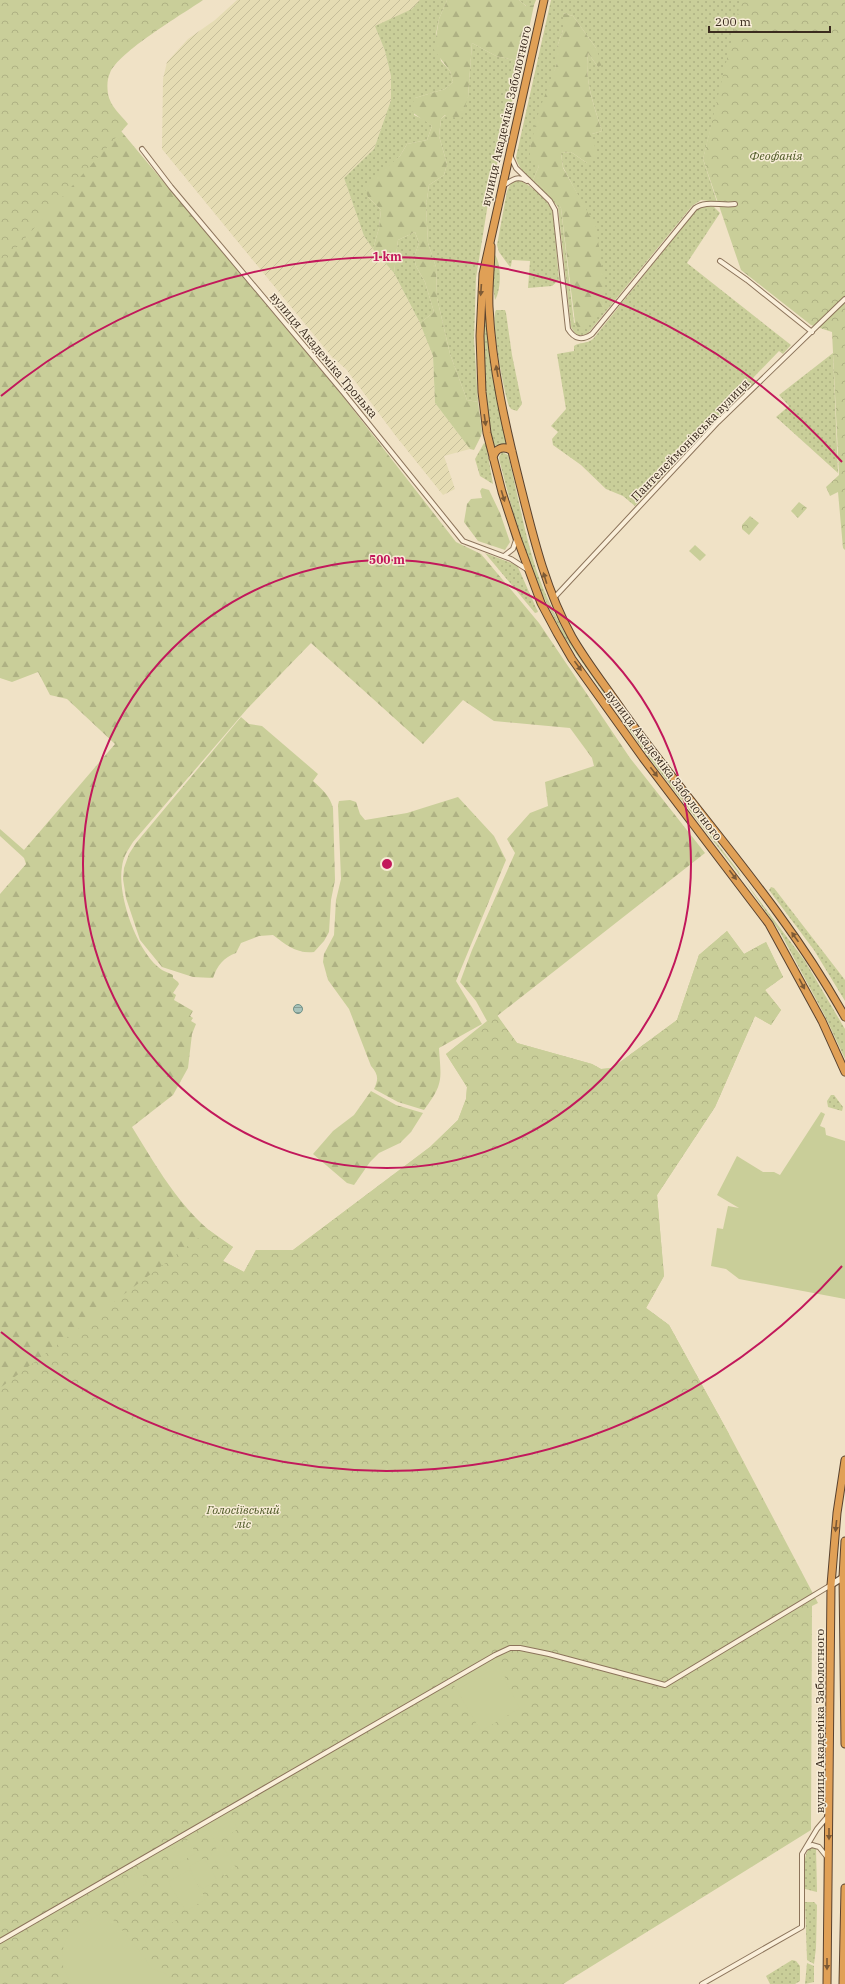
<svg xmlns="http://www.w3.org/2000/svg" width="845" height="1984" viewBox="0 0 845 1984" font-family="'IBM Plex Serif',serif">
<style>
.farmland{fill:url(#farmland-furrows)}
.grass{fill:url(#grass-dots);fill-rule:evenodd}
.forest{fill:url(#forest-firs);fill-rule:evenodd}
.park{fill:url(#park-crowns)}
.garden{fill:#c9ce99}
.water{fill:url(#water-rules);stroke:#6e9288}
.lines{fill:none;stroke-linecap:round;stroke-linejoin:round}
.street-casing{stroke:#8c745b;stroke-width:6}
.secondary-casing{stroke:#6e553e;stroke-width:8}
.highway-casing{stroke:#59422f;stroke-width:9}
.street{stroke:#faefda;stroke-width:4}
.secondary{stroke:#faefda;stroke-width:5.5}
.highway{stroke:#e0a056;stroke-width:7}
.oneway{fill:#7d5a35}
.ring{fill:none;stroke:#c2185b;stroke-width:2}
.labels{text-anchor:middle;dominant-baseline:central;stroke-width:3;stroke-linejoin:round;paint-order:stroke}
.street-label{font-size:12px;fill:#3b2c1f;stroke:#f7ecd6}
.park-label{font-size:12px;font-style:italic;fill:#4d5825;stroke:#f7ecd6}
.centre{fill:#c2185b;stroke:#f7ecd6;stroke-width:2}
.ring-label{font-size:12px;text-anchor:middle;font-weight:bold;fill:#c2185b;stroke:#f7ecd6;stroke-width:3;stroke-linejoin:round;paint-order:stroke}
</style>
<defs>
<pattern id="farmland-furrows" width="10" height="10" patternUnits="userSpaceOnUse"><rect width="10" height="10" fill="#e5dcb3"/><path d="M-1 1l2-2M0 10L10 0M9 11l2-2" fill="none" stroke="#c5bd9a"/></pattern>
<pattern id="grass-dots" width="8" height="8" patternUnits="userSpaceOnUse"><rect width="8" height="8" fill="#c9ce99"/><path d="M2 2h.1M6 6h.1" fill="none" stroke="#aeb183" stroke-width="1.8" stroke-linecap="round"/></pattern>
<pattern id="forest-firs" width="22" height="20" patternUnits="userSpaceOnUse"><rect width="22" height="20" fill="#c9ce99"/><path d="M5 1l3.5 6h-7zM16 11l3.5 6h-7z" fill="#aeb183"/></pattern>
<pattern id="park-crowns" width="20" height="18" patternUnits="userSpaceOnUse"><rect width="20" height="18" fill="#c9ce99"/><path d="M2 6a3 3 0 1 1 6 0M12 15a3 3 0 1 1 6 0" fill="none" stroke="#aeb183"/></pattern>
<pattern id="water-rules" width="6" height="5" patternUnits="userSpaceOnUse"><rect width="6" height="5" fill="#a8c3ba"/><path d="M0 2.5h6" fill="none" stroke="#8a9f97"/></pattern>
</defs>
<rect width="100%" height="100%" fill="#f0e2c6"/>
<path class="farmland" d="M 237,0 L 420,0 L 413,9 L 399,15 L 377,31 L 385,51 L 391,76 L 391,100 L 374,149 L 344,178 L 364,236 L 376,252 L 394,273 L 423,329 L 433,356 L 435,403 L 470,449 L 444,456 L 455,489 L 443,495 L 395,435 L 346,369 L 332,357 L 162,149 L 163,79 L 167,62 L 188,39 L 215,20 Z"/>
<path class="grass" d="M 420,0 L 447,0 L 439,19 L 436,34 L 441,61 L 450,71 L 453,82 L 445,89 L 415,98 L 414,115 L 425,120 L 432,126 L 427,140 L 407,144 L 400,156 L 384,172 L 368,197 L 381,210 L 379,228 L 373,249 L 364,236 L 344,178 L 374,149 L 391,100 L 391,76 L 385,51 L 375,26 L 412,9 Z
M 519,0 L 536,0 L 534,5 C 527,8 525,5 519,0 Z
M 551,0 L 743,0 L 703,159 L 717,202 L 701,200 L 692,206 L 589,332 L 585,335 L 576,335 L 571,327 L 558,207 C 548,193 518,174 516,157 ZM 563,13 L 573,16 L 596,48 L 598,67 L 588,53 C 584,79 594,106 602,131 L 592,134 L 587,163 L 571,152 L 561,153 L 563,167 L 585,209 L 602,293 L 604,309 L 574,323 L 561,208 L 555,197 L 533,180 L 539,166 L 530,148 L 557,63 L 557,47 L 563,30 Z
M 472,43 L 496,56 L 522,62 L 489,197 L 476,278 L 474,339 L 478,402 L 467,400 L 450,354 L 437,298 L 436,267 L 428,243 L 426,206 L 429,185 L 444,175 L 447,164 L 439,136 L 441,119 L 468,97 Z
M 517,180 C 527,181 549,202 553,211 L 559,280 L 552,286 L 528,288 L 530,261 L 512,260 L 511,266 L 510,267 L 499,252 L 497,245 L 507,191 L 511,183 Z
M 703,206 L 714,207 L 720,213 L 687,263 L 791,345 L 783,354 L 779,351 L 752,379 L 755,383 L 635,506 L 623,496 L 606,489 L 581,465 L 553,445 L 552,439 L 558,432 L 551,426 L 566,409 L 557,354 L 574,351 L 574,346 C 579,342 587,344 593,339 L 697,209 Z
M 415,232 L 419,243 L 414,257 L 416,266 L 425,282 L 434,312 L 420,323 L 394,273 L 398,240 Z
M 495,255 C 502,264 501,291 495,300 L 493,286 Z
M 486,277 L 492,367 L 506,444 L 500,444 L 492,447 C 484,390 481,335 486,277 Z
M 496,310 L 505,310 L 506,313 L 512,355 L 522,404 L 517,411 L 511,409 L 509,406 C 504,392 490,320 496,310 Z
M 833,353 L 838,473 L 776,417 L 789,406 L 779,395 Z
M 484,443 L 486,444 L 493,484 L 480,476 L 475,459 Z
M 502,452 L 508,455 C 520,502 527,553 547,597 C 565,640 592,675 619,712 C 658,766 698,819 739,872 L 741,877 L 647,755 L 563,635 L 543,596 L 528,559 L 513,512 L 500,463 L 499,457 Z
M 485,553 L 517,565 L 538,612 L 535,613 Z
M 744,880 L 805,961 L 842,1024 L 845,1029 L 845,1059 L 825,1016 L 780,932 Z
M 771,887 L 774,888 L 845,980 L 845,1001 L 814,950 L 769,890 Z
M 831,1095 L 834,1095 L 843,1107 L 842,1111 L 828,1107 L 827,1101 Z
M 810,1847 L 816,1848 L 817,1892 L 805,1889 C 805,1876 801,1859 810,1847 Z
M 805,1902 L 814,1902 L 817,1905 L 816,1948 L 814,1964 L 807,1960 Z
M 792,1960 L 796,1961 L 800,1966 L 800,1981 L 795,1984 L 770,1984 L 766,1976 Z
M 807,1963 L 814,1966 L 814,1982 L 805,1984 Z"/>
<path class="forest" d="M 447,0 L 519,0 L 526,6 L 534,5 L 522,62 L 496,56 L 472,43 L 468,97 L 461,119 L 445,115 L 441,119 L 439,136 L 447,164 L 444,175 L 429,185 L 426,206 L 428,243 L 436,267 L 437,298 L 450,354 L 467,400 L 478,402 L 482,431 L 481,436 L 474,450 L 470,449 L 435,403 L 433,356 L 420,323 L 434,312 L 425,282 L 416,266 L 414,257 L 419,243 L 415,232 L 398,240 L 394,273 L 373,249 L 379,228 L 381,210 L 368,197 L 364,187 L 400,156 L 407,144 L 427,140 L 432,126 C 425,120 416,117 410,109 L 415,98 L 445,89 L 453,82 L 450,71 L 434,50 L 439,19 Z
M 563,13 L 573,16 L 596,48 L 602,65 L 598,67 L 588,53 C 584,79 594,107 602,131 L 592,134 L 597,156 L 587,163 L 571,152 L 561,153 L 563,168 L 596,227 L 603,274 L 604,309 C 596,318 590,329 578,328 L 575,323 L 561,208 L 554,197 L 533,180 L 539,166 L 530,158 L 530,148 L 539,111 L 557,63 L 557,47 L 563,30 Z
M 121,131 L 341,394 L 456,542 L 481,554 L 539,623 L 630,758 L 705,853 L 497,1016 L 517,1043 L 592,1064 L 601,1069 L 612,1068 L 677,1020 L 699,955 L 727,931 L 744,954 L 766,942 L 783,977 L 765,990 L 781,1010 L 771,1025 L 755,1016 L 715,1107 L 657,1195 L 664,1276 L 646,1308 L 669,1325 L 729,1434 L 0,1937 L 0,894 L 26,864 L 24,858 L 0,836 L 0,829 L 24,850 L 115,744 L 67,699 L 50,695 L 38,672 L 12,682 L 0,678 L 0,202 ZM 311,643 L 423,744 L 463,700 L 494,721 L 570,728 L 592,758 L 594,766 L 545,782 L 548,806 L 530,813 L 507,839 L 515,853 L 472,950 L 460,982 L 476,1001 L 487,1021 L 446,1054 L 467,1087 L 466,1099 L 458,1120 L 430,1147 L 293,1250 L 256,1250 L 244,1272 L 223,1261 L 233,1247 C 186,1220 160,1172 132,1127 L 173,1095 L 188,1068 L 192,1034 L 196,1024 L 191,1021 L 193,1018 L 190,1016 L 193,1011 L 174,1000 L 176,995 L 173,993 L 179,984 L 178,982 L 173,978 L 173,975 C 170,973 165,972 162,970 C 137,953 117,895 122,867 C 123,857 128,850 133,842 L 247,709 Z
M 482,488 L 489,490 L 500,513 L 510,542 L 505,550 L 478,541 L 464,522 L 467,504 L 471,499 L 482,498 L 480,491 Z
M 241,717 L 249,724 L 262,726 L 318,774 L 313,781 C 322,789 330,796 333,808 L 335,880 L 331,900 L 329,932 L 324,941 L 314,952 C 297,954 286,945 273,935 L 259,936 L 241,943 L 236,953 C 224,957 217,966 213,978 L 193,977 L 162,967 L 140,940 L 126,898 L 123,879 L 124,868 L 129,854 L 136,843 Z
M 458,797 L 494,836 L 506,860 L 456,981 L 482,1024 L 439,1048 C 441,1080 444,1083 424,1110 L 398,1102 L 374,1089 C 379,1079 378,1074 371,1066 L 349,1009 L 328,980 L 323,962 L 324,954 L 334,935 L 336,900 L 341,879 L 338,805 L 339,801 L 350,800 L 356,802 L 360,814 L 365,820 L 407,813 Z
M 371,1091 L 396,1105 L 423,1113 L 411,1132 L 400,1143 L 379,1153 L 370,1162 L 354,1185 L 347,1183 L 313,1154 L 333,1131 L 354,1115 Z"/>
<path class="park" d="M 0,0 L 203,0 C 183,14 118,52 110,73 C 107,79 107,87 108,94 C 110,106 121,115 128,124 L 0,266 Z
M 741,0 L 845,0 L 845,550 L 843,548 L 838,492 L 830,496 L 826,487 L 839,475 L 832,332 L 811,325 L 741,270 L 703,159 Z
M 799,502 L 807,508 L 798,518 L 791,511 Z
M 750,516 L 759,523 L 749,535 L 742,529 L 742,525 Z
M 727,931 L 744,954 L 766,942 L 783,977 L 765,990 L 781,1010 L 771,1025 L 755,1016 L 715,1107 L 657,1195 L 664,1276 L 646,1308 L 669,1325 L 729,1434 L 818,1603 L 812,1606 L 811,1830 L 563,1984 L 0,1984 L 0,1388 L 209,1230 L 233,1247 L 223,1261 L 244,1272 L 256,1250 L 293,1250 L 430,1147 L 458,1120 L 466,1099 L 467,1087 L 446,1054 L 497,1015 L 517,1043 L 592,1064 L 601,1069 L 612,1068 L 677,1020 L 699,955 Z"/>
<path class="garden" d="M 695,545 L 706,555 L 700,561 L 689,551 Z
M 821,1112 L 825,1114 L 820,1126 L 825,1128 L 826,1135 L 845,1141 L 845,1299 L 739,1279 L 726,1269 L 711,1266 L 717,1228 L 723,1229 L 728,1206 L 739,1208 L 717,1195 L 737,1156 L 763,1172 L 774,1172 L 780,1175 Z
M 494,1658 L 506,1679 L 505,1681 L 520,1708 L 481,1731 L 452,1682 Z
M 229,1815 L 238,1829 L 216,1843 L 207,1829 Z
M 188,1840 L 196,1853 L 174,1866 L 166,1852 Z
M 222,1845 L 236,1868 L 224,1876 L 210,1852 Z
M 204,1858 L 217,1880 L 202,1889 L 189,1867 Z
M 189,1870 L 206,1899 L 186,1911 L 168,1882 Z
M 140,1871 L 147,1883 L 130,1893 L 123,1881 Z
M 177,1911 L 181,1917 L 158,1931 L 154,1926 Z
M 101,1913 C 113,1916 115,1923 123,1931 C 134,1944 143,1955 152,1969 L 164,1973 L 179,1984 L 72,1984 C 59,1968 58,1944 74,1930 C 82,1924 92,1919 101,1913 Z"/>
<path class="water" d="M293.5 1009a4.5 4.5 0 1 1 9 0a4.5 4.5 0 1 1-9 0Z"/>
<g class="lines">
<g class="street-casing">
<path id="street" d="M 142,149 L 171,187 L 343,392 L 463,541 L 511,559 L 528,570
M 510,155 L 516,168 L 550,201 L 555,210 L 568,329 C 574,339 582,341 592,334 L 695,208 C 706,200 721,206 735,204
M 503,186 C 512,180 517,175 527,181
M 720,261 L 747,280 L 812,332
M 504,556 L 513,549 L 516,540
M 553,599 L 718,422 L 845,299
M 806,1848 L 812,1845 L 819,1847 L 827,1857
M 0,1941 L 495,1655 L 510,1648 L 520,1648 L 549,1654 L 665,1685 L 831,1585
M 702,1984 L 802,1927 L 802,1854 L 817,1829 L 828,1816"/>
</g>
<g class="secondary-casing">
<path id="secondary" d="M 831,1585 L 845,1576"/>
</g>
<g class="highway-casing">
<path id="highway" d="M 544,0 L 483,274 L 480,336 L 482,392 L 487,433 L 502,492 L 517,538 L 541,603 L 557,633 L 572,659 L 643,758 L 769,924 L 822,1021 L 845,1072
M 491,246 C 491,267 488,287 489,307 C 492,368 506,429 521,488 C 534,540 546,590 572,637 C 587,663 607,688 624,713 C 697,814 784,907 845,1017
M 493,458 C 495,448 504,445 512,451
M 845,1541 L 843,1577 L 845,1744
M 827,1984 L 831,1585 L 837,1513 L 845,1460
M 843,1984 L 845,1888"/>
</g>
<use href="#street" class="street"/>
<use href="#secondary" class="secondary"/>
<use href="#highway" class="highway"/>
</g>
<defs><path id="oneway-solid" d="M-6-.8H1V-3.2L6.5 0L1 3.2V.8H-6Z"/></defs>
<g class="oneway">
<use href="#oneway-solid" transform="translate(481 290) rotate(94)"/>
<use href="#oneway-solid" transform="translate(497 371) rotate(-100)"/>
<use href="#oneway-solid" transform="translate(485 420) rotate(82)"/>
<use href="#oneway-solid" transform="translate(503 496) rotate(73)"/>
<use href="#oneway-solid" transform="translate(545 578) rotate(-107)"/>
<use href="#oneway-solid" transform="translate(578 666) rotate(54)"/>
<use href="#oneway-solid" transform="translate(654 772) rotate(53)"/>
<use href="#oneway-solid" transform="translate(733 875) rotate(53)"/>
<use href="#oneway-solid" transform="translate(795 937) rotate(-125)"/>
<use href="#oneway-solid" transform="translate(802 984) rotate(62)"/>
<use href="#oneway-solid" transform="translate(836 1526) rotate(96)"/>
<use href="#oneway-solid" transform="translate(829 1834) rotate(90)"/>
<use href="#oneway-solid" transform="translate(827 1964) rotate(90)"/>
</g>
<g class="ring">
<circle cx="387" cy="864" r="304"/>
<path d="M842 1266A607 607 0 0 1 1 1332M1 396A607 607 0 0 1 842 462"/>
</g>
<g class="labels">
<g class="street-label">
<text transform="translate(506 116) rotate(-77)">вулиця Академіка Заболотного</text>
<text transform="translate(324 355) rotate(50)">вулиця Академіка Тронька</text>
<text transform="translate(690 440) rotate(-46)">Пантелеймонівська вулиця</text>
<text transform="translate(664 765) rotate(53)">вулиця Академіка Заболотного</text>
<text transform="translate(819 1721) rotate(-90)">вулиця Академіка Заболотного</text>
</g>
<g class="park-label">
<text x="776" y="155">Феофанія</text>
<text x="243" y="1509">Голосіївський<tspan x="243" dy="14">ліс</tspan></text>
</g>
</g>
<circle cx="387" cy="864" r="6" class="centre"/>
<g class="ring-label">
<text x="387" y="261">1 km</text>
<text x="387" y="564">500 m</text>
</g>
<path d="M709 26v6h121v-6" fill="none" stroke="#3b2c1f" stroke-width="2"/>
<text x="715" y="26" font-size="12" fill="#3b2c1f" stroke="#f7ecd6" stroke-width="3" paint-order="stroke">200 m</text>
</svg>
